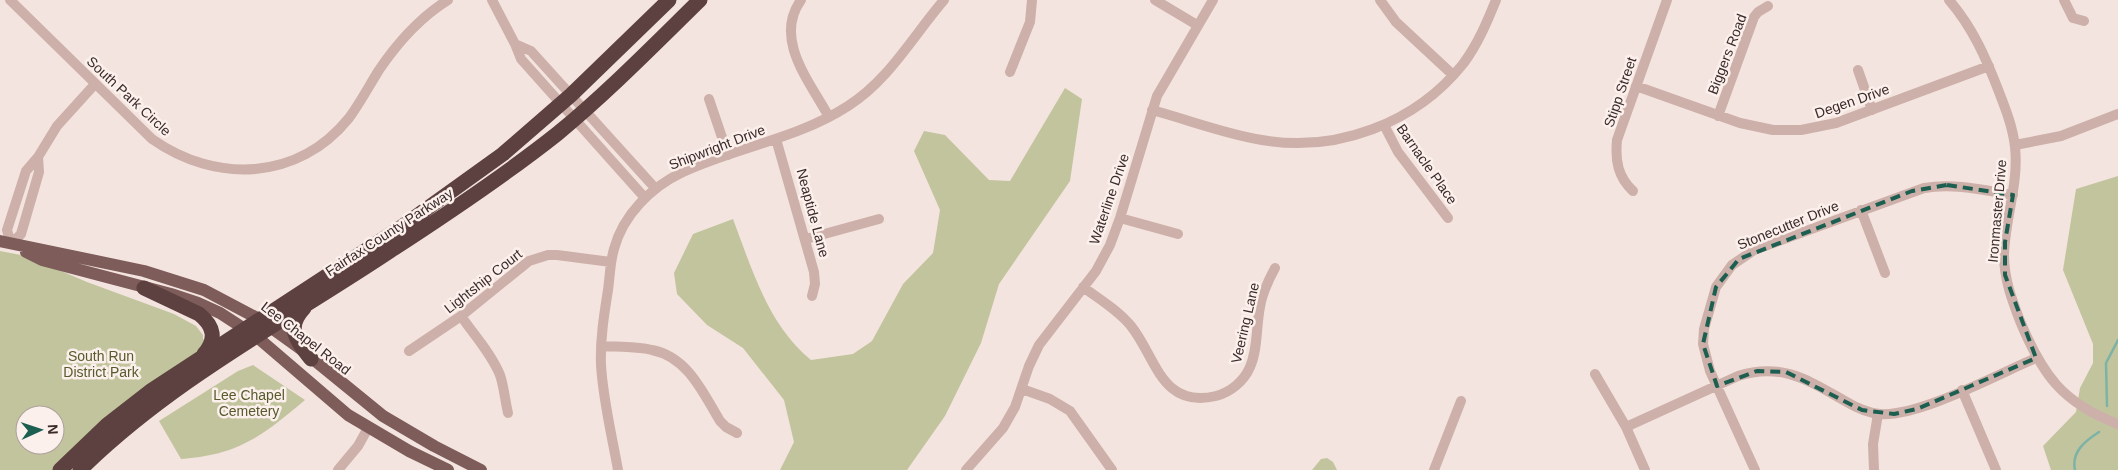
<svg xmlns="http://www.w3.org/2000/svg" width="2118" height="470" viewBox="0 0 2118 470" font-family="Helvetica,sans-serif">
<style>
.green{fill:#c2c49d;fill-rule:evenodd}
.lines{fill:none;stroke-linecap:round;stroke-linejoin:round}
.stream{stroke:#7cb3a6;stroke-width:2.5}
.minor{stroke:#cdb0a9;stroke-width:10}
.major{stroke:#7d5c5a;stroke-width:12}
.highway{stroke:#5c4140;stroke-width:15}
.marked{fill:none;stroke:#1c5f50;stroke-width:4;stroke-dasharray:10 6;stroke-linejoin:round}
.labels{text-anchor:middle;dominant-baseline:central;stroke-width:5;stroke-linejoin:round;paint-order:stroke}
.street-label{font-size:14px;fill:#3a2a29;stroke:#fbf0ec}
.park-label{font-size:14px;fill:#565a2c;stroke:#fbf0ec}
</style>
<rect width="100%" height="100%" fill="#f4e4df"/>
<path class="green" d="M 1065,88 L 1082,99 L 1070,181 L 999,284 L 981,343 L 945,416 L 907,470 L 780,470 L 794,442 L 784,400 L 743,348 L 707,325 L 677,294 L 674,273 L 693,234 L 733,219 C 752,269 768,325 811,360 L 853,354 L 872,341 L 903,284 L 933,253 L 940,210 L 914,151 L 924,131 L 945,135 L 989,180 L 1010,181 Z
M 2118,176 L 2118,470 L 2051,470 L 2043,446 L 2076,412 L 2080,388 L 2093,363 L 2093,344 L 2063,270 L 2076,189 Z
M 0,251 L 26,256 L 87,282 L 174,314 L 196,326 L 203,335 L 203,339 L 239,354 L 135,425 L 78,470 L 0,470 ZM 25,415 L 55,415 L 55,445 L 25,445 Z
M 253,365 L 305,400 C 262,436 239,455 181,459 L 159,421 L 238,371 Z
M 1327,458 L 1333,462 L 1337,470 L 1312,470 L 1321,459 Z"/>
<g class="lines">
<path class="stream" d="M 2107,406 L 2106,363 L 2118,340
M 2075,470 C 2071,452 2085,441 2099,432"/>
<path class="minor" d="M 10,0 L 152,139 C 216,184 298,181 349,118 C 360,103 369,86 379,70 C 398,42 419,18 448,0
M 492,0 L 515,44 L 521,59 L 645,198
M 801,0 C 773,39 810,82 829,117
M 1155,0 L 1197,25
M 1380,0 L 1396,22 L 1453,75
M 1949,0 C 1973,28 1986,58 1999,92 C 2006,110 2013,128 2015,147 C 2019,184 2005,218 2004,255 C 2004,279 2012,300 2020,321 C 2042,374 2062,403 2118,424
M 2064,0 L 2073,18 L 2084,21
M 515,44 L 531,51 L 655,188
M 1858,70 L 1872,110
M 1010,72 L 1030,22 L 1032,0
M 1636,86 L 1740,123 L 1773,130 L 1801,130 L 1836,123 L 1989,66
M 709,99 L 728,155
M 1152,110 C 1189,120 1225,134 1262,140 C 1337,153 1416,123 1463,64 C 1478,44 1487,22 1496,0
M 1718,116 L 1754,17 L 1758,12 L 1768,6
M 1384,125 L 1398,152 L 1448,218
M 776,139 L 814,272 L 815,284 L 812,296
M 2015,145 L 2061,136 L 2118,114
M 38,157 L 39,172 L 21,234 L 11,244 L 7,230 L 26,171 L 38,157 L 57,126 L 95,84
M 1633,191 C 1618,177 1615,161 1617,140 L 1667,0
M 1861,210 L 1885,273
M 1120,218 L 1178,234
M 806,239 L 879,219
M 1083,287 C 1099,299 1118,310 1131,326 C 1156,357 1161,409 1216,396 C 1231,392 1244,381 1250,367 C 1258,349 1256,327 1260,307 C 1262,293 1268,281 1275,268
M 461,316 C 474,335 491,353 500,375 C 504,387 505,400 508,413
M 601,346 C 618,347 636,346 652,350 C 688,357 703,393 720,421 L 726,427 L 737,433
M 409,351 L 461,316 L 529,261 L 548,255 L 557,255 L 611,262
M 1595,374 L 1626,427 L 1645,470
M 1022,389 L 1050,399 L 1070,411 L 1112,470
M 1962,390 L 1996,470
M 1626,427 L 1738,376 C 1781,362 1808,380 1845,401 C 1855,407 1867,413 1880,414 C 1919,417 1998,374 2036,358
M 338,470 L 358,446 L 368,428
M 618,470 C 612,436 603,400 601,365 C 600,340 604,315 608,290 C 610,276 610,262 614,249 C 623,215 651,187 683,172 C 737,147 797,139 848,106 C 889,80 913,36 944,0
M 966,470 L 1003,428 L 1015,407 L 1029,366 L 1039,345 L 1096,271 L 1110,245 L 1120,218 L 1157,96 L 1213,0
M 1434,470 L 1461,401
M 1755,470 L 1710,371 L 1703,344 L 1704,329 L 1716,287 L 1732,265 L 1754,250 L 1924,188 C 1954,183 1983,190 2013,195
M 1874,470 L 1873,444 L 1878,414"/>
<path class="major" d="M 0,241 L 144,271 L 204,290 L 259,319 L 302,350 L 383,416 L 434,446 L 481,470
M 26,252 L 42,260 L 171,294 L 198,303 L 220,313 L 257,337 L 348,415 L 409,451 L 448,470"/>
<path class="highway" d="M 144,288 L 199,314 C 214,326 217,339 204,354
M 304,308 C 285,328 297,341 311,359
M 60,470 L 107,425 L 152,390 L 400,228 L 503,154 L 571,95 L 669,0
M 80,470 C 170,381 285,321 390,251 C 447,214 504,176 557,134 C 607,93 653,46 700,0"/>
</g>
<path class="marked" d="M 1947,185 L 2013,195 L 2005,242 L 2005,275 L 2036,358 L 1917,409 L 1894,414 L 1862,410 L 1786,372 L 1757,371 L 1717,386 L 1703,344 L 1716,287 L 1739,259 L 1912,191 Z"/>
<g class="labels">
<g class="street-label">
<text transform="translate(1727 54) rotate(-69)">Biggers Road</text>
<text transform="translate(1620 92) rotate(-71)">Stipp Street</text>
<text transform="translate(129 96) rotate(43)">South Park Circle</text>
<text transform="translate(1852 101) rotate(-19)">Degen Drive</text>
<text transform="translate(717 147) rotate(-21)">Shipwright Drive</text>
<text transform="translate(1427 164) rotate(55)">Barnacle Place</text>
<text transform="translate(1109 199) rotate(-71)">Waterline Drive</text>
<text transform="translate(1997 211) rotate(-85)">Ironmaster Drive</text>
<text transform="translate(813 213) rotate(75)">Neaptide Lane</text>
<text transform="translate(1788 225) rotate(-22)">Stonecutter Drive</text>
<text transform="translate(389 232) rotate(-33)">Fairfax County Parkway</text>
<text transform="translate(483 281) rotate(-38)">Lightship Court</text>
<text transform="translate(1245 323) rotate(-77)">Veering Lane</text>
<text transform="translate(306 338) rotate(38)">Lee Chapel Road</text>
</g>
<g class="park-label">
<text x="101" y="356">South Run<tspan x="101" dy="16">District Park</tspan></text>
<text x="249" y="395">Lee Chapel<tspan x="249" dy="16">Cemetery</tspan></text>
</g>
</g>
<g transform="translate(40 430) rotate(87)"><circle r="24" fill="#fbf0ec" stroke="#aea19e"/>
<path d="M0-4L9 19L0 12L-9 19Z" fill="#1c5f50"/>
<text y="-8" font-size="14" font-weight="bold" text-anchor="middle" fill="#3a2a29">N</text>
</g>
</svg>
